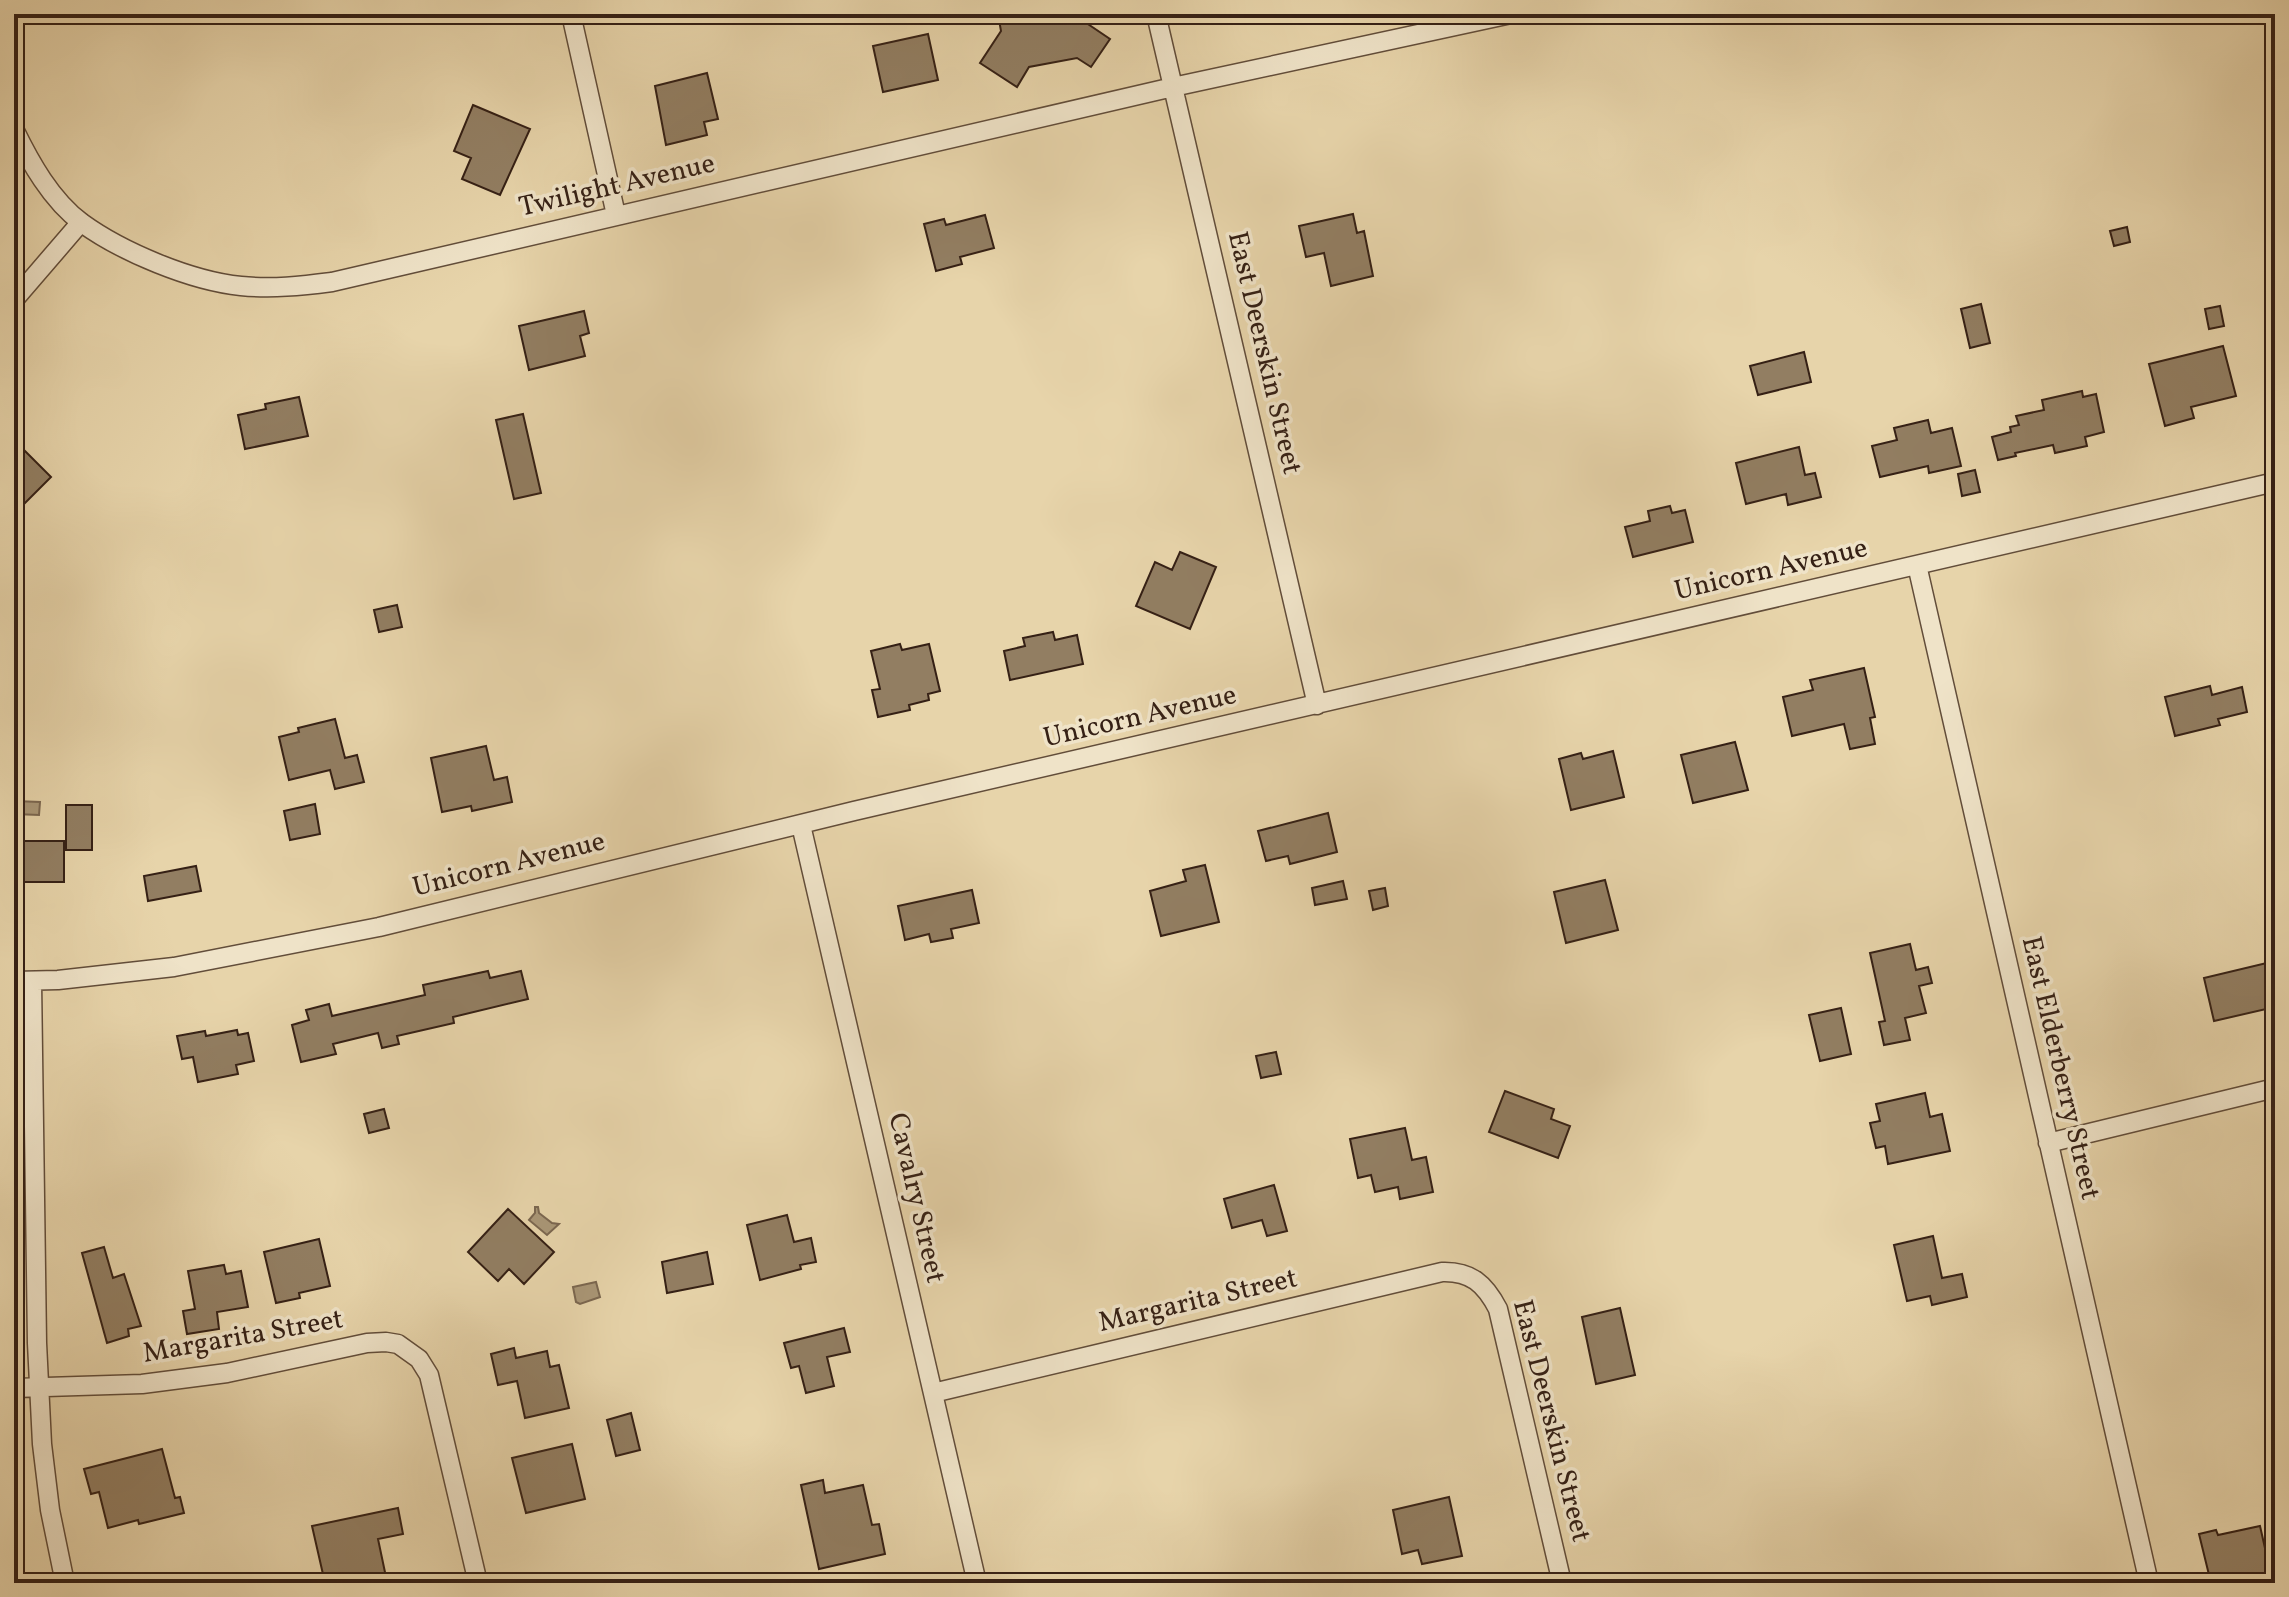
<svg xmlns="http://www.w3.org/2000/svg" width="2289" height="1597" viewBox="0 0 2289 1597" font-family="Vollkorn,serif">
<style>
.water{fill:#aa9777;stroke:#7b6750;stroke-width:2}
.building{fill:#927e62;stroke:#352015;stroke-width:2}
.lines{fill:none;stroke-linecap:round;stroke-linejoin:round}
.street-casing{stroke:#624d3a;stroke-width:21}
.street{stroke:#efe3c8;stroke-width:18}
.labels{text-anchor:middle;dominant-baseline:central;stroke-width:7;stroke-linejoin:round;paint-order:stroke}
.street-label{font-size:28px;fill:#352015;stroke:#efe3c8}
</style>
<rect width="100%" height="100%" fill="#e7d4aa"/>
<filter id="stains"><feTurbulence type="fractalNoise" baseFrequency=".0025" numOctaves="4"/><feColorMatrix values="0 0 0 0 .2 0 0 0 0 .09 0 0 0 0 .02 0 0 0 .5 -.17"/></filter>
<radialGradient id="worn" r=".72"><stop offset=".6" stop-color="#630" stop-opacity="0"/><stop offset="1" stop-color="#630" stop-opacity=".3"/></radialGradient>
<path class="water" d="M 14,801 L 40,802 L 39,815 L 14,814 Z
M 535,1207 L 538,1207 L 539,1213 L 552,1223 L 559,1224 L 547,1235 L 529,1220 L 535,1213 Z
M 596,1282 L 600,1297 L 580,1304 L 576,1302 L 573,1287 Z"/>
<path class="building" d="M 998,14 L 1073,14 L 1110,39 L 1091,67 L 1077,58 L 1029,67 L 1017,87 L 980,63 L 1001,31 Z
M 928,34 L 938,80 L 883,92 L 873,46 Z
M 707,73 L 718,119 L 704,122 L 707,135 L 666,145 L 655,86 Z
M 473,105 L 530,129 L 500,195 L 462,179 L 471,158 L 454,151 Z
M 1353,214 L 1357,233 L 1364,231 L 1373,276 L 1331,286 L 1324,253 L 1306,257 L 1299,226 Z
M 985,215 L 994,248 L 960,257 L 962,264 L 936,271 L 924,224 L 944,219 L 946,225 Z
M 2127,227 L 2130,242 L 2114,246 L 2110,231 Z
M 1981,304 L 1990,343 L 1970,348 L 1961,309 Z
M 2220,306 L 2224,326 L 2209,329 L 2205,309 Z
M 584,311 L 589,333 L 580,336 L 585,356 L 529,370 L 519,326 Z
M 2223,346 L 2236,396 L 2191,407 L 2194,418 L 2165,426 L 2149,364 Z
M 1804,352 L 1811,382 L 1758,395 L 1750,366 Z
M 2082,391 L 2083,397 L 2096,394 L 2104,432 L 2085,437 L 2087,446 L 2055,453 L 2053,445 L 2015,453 L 2016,456 L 1998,460 L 1992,437 L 2011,432 L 2010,427 L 2019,425 L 2016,416 L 2044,410 L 2042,400 Z
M 299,397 L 308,436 L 245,449 L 238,415 L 266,409 L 265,404 Z
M 523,414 L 541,493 L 514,499 L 496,420 Z
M 1928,420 L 1931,433 L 1952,428 L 1961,466 L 1929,473 L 1928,466 L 1880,477 L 1872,446 L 1897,440 L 1894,428 Z
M 21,447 L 51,477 L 14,514 L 14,454 Z
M 1799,447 L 1805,475 L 1815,473 L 1821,497 L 1788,505 L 1786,494 L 1746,504 L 1736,463 Z
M 1975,470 L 1980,492 L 1962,496 L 1958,474 Z
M 1670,506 L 1672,513 L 1685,510 L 1693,542 L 1633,557 L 1625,527 L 1650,521 L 1648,511 Z
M 1180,552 L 1216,567 L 1190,629 L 1136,606 L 1155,562 L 1172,570 Z
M 397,605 L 402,627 L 379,632 L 374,610 Z
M 1053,632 L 1055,640 L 1077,635 L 1083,664 L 1010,680 L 1004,651 L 1025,646 L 1023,638 Z
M 900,644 L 902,650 L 929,644 L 940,691 L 928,694 L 929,700 L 909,705 L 910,710 L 878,717 L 872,690 L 880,689 L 871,651 Z
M 1864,668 L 1875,717 L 1870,718 L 1875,744 L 1850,749 L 1844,724 L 1792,736 L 1783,697 L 1813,690 L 1810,680 Z
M 2210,686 L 2212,695 L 2242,687 L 2247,712 L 2218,719 L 2220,725 L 2175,736 L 2165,697 Z
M 335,719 L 345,758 L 357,755 L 364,782 L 335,789 L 330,770 L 289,780 L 279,737 L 299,732 L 298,728 Z
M 1735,742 L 1748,790 L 1693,803 L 1681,755 Z
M 486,746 L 494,780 L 507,777 L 512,802 L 472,811 L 471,806 L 442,812 L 431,758 Z
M 1613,751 L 1624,797 L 1571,810 L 1559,759 L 1581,753 L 1583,759 Z
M 315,804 L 320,834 L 290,840 L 284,811 Z
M 66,805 L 92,805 L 92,850 L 66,850 Z
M 1328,813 L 1337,852 L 1290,864 L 1288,856 L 1266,861 L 1258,831 Z
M 14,841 L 64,841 L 64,882 L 14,882 Z
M 1205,865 L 1219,922 L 1161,936 L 1150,891 L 1186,881 L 1183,870 Z
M 196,866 L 201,891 L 148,901 L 144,876 Z
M 1605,880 L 1618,930 L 1566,943 L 1554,892 Z
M 1343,881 L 1347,899 L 1315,905 L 1312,888 Z
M 1385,888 L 1388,906 L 1373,910 L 1369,891 Z
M 972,890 L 979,923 L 951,929 L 953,938 L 931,942 L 929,934 L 905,940 L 898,906 Z
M 1910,944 L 1916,970 L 1928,967 L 1932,983 L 1919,986 L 1926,1013 L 1905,1018 L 1910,1040 L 1884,1045 L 1879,1022 L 1885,1021 L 1870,953 Z
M 2275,961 L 2275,1007 L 2214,1021 L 2204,978 Z
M 488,971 L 490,978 L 521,971 L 528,999 L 453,1017 L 454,1023 L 397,1036 L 399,1044 L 382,1048 L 378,1033 L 333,1044 L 336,1054 L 301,1062 L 292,1025 L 309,1020 L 306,1010 L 329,1004 L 332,1016 L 425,995 L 423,985 Z
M 1841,1008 L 1851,1054 L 1820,1061 L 1809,1015 Z
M 237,1030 L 238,1035 L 248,1033 L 254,1061 L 236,1065 L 238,1074 L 198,1082 L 193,1057 L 182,1059 L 177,1036 L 205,1031 L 206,1036 Z
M 1276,1052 L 1281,1074 L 1261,1078 L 1256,1056 Z
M 1505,1091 L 1554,1109 L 1551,1119 L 1570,1126 L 1558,1158 L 1489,1132 Z
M 1925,1093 L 1930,1117 L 1942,1114 L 1950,1151 L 1888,1164 L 1885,1146 L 1876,1148 L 1870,1123 L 1880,1121 L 1876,1104 Z
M 384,1109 L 389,1128 L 369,1133 L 364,1114 Z
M 1405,1128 L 1412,1160 L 1426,1157 L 1433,1192 L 1400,1199 L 1398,1187 L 1375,1192 L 1371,1175 L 1358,1178 L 1350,1139 Z
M 1274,1185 L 1287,1231 L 1267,1236 L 1262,1220 L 1232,1228 L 1224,1199 Z
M 508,1209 L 554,1252 L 524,1284 L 509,1269 L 498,1281 L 468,1252 Z
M 787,1215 L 794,1242 L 811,1238 L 816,1262 L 800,1265 L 801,1269 L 760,1280 L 747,1225 Z
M 1933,1236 L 1942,1278 L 1962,1274 L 1967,1297 L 1932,1305 L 1930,1296 L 1907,1301 L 1894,1245 Z
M 319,1239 L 330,1286 L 299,1293 L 300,1298 L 276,1303 L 264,1252 Z
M 104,1247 L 113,1278 L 124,1274 L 141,1326 L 128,1329 L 129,1336 L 107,1343 L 82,1253 Z
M 707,1252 L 713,1284 L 667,1293 L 662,1262 Z
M 224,1265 L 226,1274 L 241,1271 L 248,1307 L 217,1312 L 219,1329 L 187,1334 L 183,1311 L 195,1309 L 188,1271 Z
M 1620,1308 L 1635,1375 L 1596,1384 L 1582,1317 Z
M 844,1328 L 850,1352 L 827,1357 L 834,1386 L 806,1393 L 799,1366 L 791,1368 L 784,1343 Z
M 514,1348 L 516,1358 L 547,1351 L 550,1367 L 559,1365 L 569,1408 L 525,1418 L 517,1381 L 498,1385 L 491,1354 Z
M 631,1413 L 640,1450 L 616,1456 L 607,1420 Z
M 572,1444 L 585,1499 L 526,1513 L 512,1458 Z
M 162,1449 L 175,1498 L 180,1497 L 184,1513 L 139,1524 L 138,1520 L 108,1528 L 99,1492 L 91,1494 L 84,1469 Z
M 823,1480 L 825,1493 L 863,1485 L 872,1525 L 879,1524 L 885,1554 L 819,1569 L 801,1485 Z
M 1449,1497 L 1462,1556 L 1422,1564 L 1418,1550 L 1402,1554 L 1393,1510 Z
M 398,1508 L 403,1534 L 378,1539 L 386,1577 L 357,1583 L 325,1583 L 312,1526 Z
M 2260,1526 L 2267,1557 L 2275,1555 L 2275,1581 L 2211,1583 L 2199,1534 L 2216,1530 L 2218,1535 Z"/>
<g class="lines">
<g class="street-casing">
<path id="street" d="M 571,14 L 616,215
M 1156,14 L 1317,705
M 14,129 C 30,162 51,200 82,223 C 122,252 191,281 241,286 C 272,289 301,286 332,282 L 1173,87 L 1511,14
M 14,300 L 81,222
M 1917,565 L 2149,1583
M 801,825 L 977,1583
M 14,981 L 58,980 L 174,967 L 379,927 L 854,811 L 2275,482
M 32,981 L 37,1343 L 42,1444 L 50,1510 L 65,1583
M 2048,1143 L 2275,1088
M 14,1388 L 142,1384 L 227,1373 L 367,1343 L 386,1342 L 398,1344 L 419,1359 L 429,1375 L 478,1583
M 933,1393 L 1442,1272 C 1471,1271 1485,1284 1498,1309 L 1562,1583"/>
</g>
<use href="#street" class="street"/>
</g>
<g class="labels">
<g class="street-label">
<text transform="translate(617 186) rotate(-13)">Twilight Avenue</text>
<text transform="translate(1264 353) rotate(77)">East Deerskin Street</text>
<text transform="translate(1771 570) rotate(-13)">Unicorn Avenue</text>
<text transform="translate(1140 717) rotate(-13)">Unicorn Avenue</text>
<text transform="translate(509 865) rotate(-14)">Unicorn Avenue</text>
<text transform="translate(2060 1068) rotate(77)">East Elderberry Street</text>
<text transform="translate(916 1198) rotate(77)">Cavalry Street</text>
<text transform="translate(1198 1301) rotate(-13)">Margarita Street</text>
<text transform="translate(243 1337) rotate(-10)">Margarita Street</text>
<text transform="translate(1551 1421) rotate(76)">East Deerskin Street</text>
</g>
</g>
<rect width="2289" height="1597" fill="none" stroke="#e7d4aa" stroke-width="48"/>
<rect x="16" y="16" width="2257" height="1565" fill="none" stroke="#352015" stroke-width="4"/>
<rect x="24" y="24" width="2241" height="1549" fill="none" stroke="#352015" stroke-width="2"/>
<rect width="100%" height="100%" filter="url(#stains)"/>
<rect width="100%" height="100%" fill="url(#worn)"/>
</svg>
